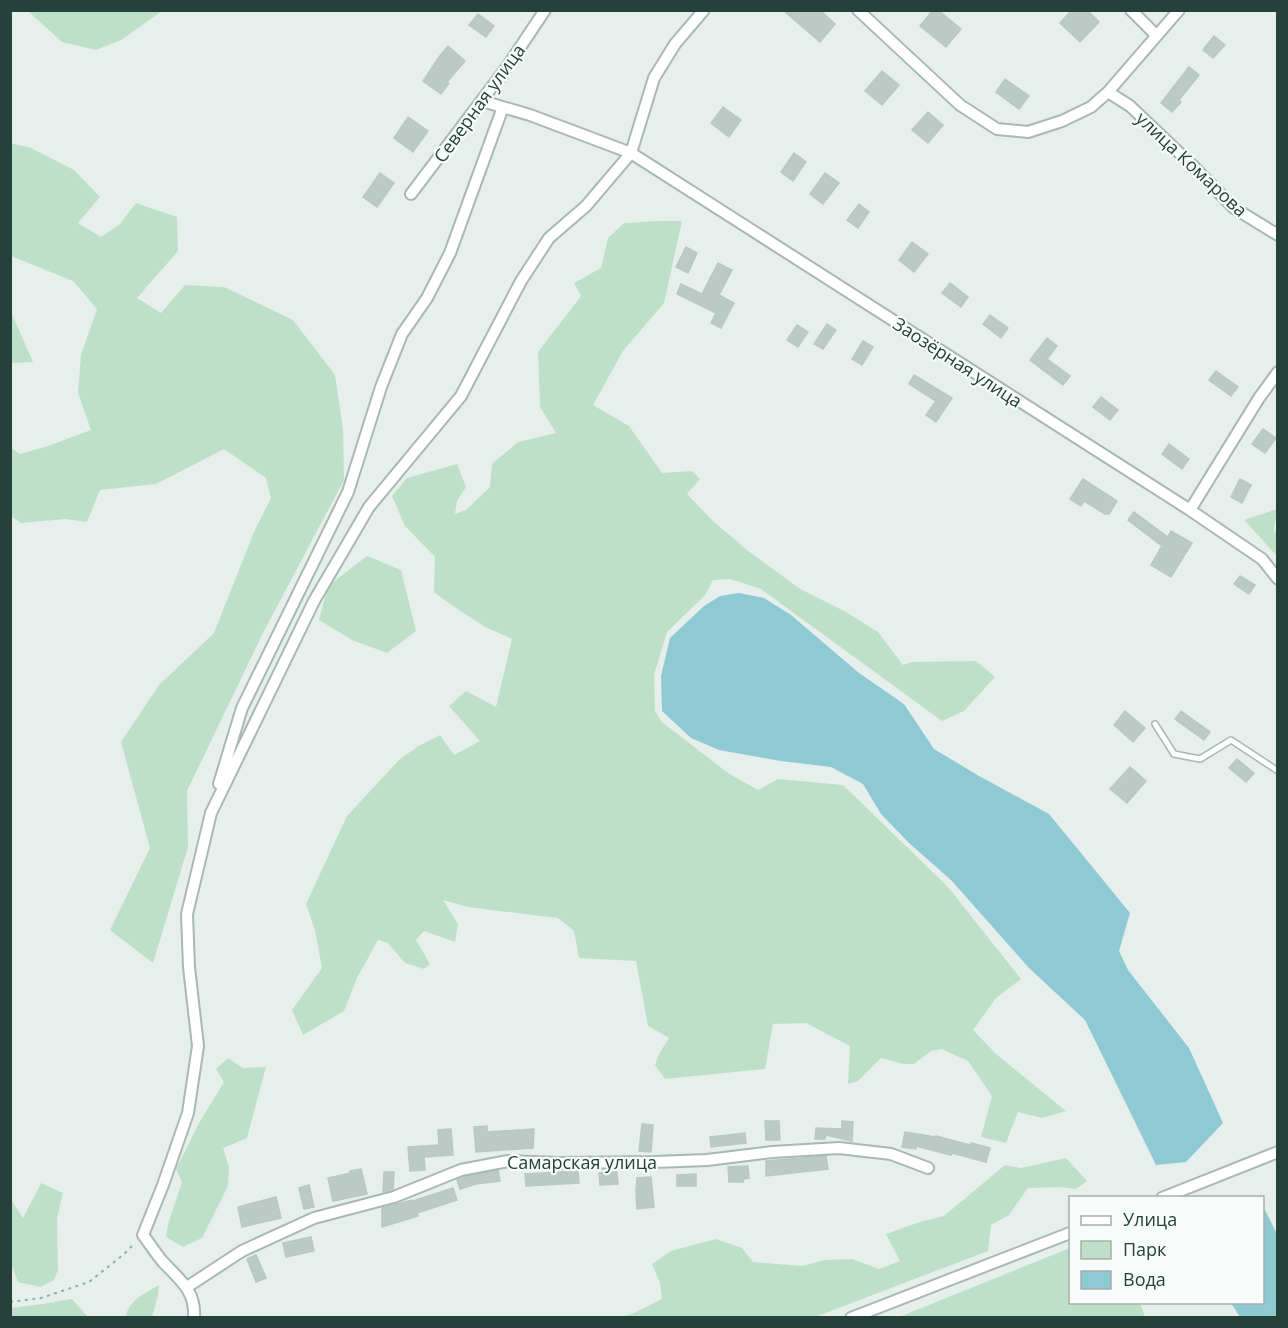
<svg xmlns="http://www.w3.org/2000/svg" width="1288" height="1328" viewBox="0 0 1288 1328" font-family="'Open Sans',sans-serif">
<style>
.green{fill:#bfe0c8}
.water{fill:#8ec9d4}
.building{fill:#bbcac4;stroke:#b8c9c2;stroke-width:1.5}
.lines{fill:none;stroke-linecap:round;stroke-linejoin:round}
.service-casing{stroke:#a8b8b2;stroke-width:8}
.minor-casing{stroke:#a8b8b2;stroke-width:14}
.path{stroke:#86b3a5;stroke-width:2;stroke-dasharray:3 4.5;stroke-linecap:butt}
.service{stroke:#fff;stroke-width:5}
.minor{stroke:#fff;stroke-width:10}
.labels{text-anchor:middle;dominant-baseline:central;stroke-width:4.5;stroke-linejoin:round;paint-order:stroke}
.street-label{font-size:18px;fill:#24423a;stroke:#f7fbf9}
</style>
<rect width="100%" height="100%" fill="#e6efeb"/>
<path class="green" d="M 28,11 L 162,11 L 121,40 L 96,50 L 62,42 Z
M 10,143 L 31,148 L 74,170 L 100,197 L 78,223 L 101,237 L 120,224 L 136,203 L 177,217 L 178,251 L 137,298 L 161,313 L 185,285 L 224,287 L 293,320 L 335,375 L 343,429 L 344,480 L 263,633 L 187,791 L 188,847 L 153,963 L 110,930 L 150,848 L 121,742 L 159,685 L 214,633 L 254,532 L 271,498 L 266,478 L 224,449 L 156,484 L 100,490 L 87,522 L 65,519 L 21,523 L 11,516 L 11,448 L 20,454 L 48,446 L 91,430 L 78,393 L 81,355 L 97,309 L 73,281 L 11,256 Z
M 659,221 L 682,221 L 664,303 L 623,351 L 593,405 L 629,426 L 662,473 L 692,471 L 700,479 L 687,494 L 713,521 L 747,550 L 800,589 L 846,612 L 878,632 L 903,665 L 912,662 L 976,661 L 995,677 L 964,711 L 942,721 L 761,589 L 730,579 L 713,580 L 705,595 L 667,632 L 654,675 L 655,711 L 662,722 L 728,773 L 758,790 L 778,779 L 843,785 L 948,887 L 1021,979 L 996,998 L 973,1030 L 996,1054 L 1066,1111 L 1042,1118 L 1018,1112 L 1006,1143 L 981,1137 L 992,1096 L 968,1061 L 942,1049 L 931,1051 L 914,1064 L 904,1064 L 881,1058 L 858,1081 L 848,1084 L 850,1046 L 806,1023 L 773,1024 L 765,1069 L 665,1079 L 655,1065 L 659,1054 L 669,1038 L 648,1026 L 636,961 L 579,958 L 574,931 L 558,918 L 468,907 L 443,900 L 458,924 L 455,942 L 424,931 L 416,940 L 430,964 L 424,969 L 405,963 L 388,943 L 378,940 L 357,978 L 344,1011 L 303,1035 L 292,1010 L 322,968 L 315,930 L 306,904 L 347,816 L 399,760 L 417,747 L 440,735 L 454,755 L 480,741 L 449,706 L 466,691 L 496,707 L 512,639 L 485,627 L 450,604 L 434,592 L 435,557 L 405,526 L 392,496 L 407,478 L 457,464 L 466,487 L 457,501 L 455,514 L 466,510 L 490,487 L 492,464 L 518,442 L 556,433 L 540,407 L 538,352 L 581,296 L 574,283 L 601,268 L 608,238 L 624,223 Z
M 10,312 L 11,312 L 33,362 L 11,363 Z
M 1277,509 L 1274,530 L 1277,534 L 1277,556 L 1244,520 Z
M 367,556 L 401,570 L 416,631 L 387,653 L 352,640 L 319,620 L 328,586 Z
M 228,1058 L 243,1068 L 266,1067 L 247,1138 L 223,1148 L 229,1167 L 228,1186 L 202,1238 L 183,1247 L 166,1237 L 168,1224 L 182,1182 L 176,1169 L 199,1123 L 224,1082 L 216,1069 Z
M 1066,1158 L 1087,1181 L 1076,1189 L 1062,1187 L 1028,1188 L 1009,1215 L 991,1225 L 988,1251 L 815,1317 L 621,1317 L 634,1313 L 662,1299 L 660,1283 L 652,1264 L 671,1251 L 716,1239 L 742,1248 L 753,1262 L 802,1266 L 825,1260 L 852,1259 L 879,1269 L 900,1261 L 886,1234 L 920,1222 L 944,1216 L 1005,1165 L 1021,1168 Z
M 41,1183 L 63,1193 L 57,1218 L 58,1270 L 54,1280 L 40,1287 L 18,1282 L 11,1264 L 10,1198 L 23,1218 Z
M 1070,1248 L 1070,1302 L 1140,1303 L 1145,1317 L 899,1317 Z
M 159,1285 L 158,1295 L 152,1317 L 126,1317 C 128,1300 146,1293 159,1285 Z
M 72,1299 L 88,1317 L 11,1317 L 11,1308 L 42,1304 Z"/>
<path class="water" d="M 739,593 L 764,598 L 791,615 L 859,673 L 904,704 L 934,749 L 979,776 L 1049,814 L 1130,913 L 1119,951 L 1128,970 L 1189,1048 L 1223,1123 L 1186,1162 L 1156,1165 L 1085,1020 L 1029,968 L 951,880 L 909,843 L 881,814 L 863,784 L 831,767 L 781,761 L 719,750 L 691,738 L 662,711 L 661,676 L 670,638 L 704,606 L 720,596 Z
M 1263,1206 L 1277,1234 L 1277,1317 L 1240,1317 L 1231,1303 L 1262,1302 Z"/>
<path class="building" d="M 783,10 L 820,10 L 835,24 L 820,42 Z
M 933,10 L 938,10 L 961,29 L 946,47 L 920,26 Z
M 1072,10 L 1087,10 L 1099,22 L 1080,42 L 1060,23 Z
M 478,14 L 494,26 L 486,37 L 469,25 Z
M 1214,36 L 1225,45 L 1213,58 L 1203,50 Z
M 448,46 L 465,61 L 447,82 L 449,83 L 441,94 L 423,81 L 439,57 Z
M 1189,67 L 1199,75 L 1179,100 L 1181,102 L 1172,112 L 1161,103 Z
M 882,71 L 899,85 L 882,105 L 865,91 Z
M 1005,79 L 1029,96 L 1019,109 L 996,92 Z
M 723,107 L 741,120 L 729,137 L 711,123 Z
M 928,112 L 943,125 L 928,143 L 912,130 Z
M 408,117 L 428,131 L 413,152 L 394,138 Z
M 794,153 L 806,162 L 793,181 L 781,172 Z
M 380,173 L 394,183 L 377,207 L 363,197 Z
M 825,173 L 839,183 L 823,204 L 810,194 Z
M 859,204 L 869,212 L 858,228 L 847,220 Z
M 912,242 L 928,254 L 914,272 L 899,260 Z
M 686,247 L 697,253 L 688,273 L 676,267 Z
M 718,263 L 732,270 L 719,295 L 734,303 L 721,328 L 711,323 L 716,313 L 677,294 L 681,284 L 702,294 Z
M 950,283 L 968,297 L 961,307 L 942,293 Z
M 990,315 L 1008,328 L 1001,338 L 983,324 Z
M 827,324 L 836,330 L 823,349 L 814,344 Z
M 797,325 L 808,332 L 798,347 L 787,340 Z
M 1047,338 L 1057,346 L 1047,359 L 1070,376 L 1063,385 L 1030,360 Z
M 863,341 L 873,347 L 862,365 L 852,359 Z
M 1216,371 L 1238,387 L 1231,396 L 1209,380 Z
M 914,375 L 952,398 L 936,422 L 926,415 L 936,401 L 909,384 Z
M 1101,397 L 1118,410 L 1110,420 L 1093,407 Z
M 1263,429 L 1276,438 L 1265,453 L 1252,444 Z
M 1169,444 L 1189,459 L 1182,469 L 1162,454 Z
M 1083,479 L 1117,501 L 1109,514 L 1105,514 L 1084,501 L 1081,506 L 1070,499 Z
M 1240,479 L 1251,485 L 1242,503 L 1231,497 Z
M 1134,512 L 1168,537 L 1171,531 L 1192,543 L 1171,577 L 1151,565 L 1162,546 L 1128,520 Z
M 1240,576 L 1255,585 L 1249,594 L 1234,584 Z
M 1125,711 L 1145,728 L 1133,742 L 1114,725 Z
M 1181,711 L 1210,732 L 1204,740 L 1175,719 Z
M 1237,759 L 1254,773 L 1246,782 L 1229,768 Z
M 1130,767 L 1146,781 L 1127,803 L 1110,789 Z
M 765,1121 L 779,1121 L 780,1140 L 766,1140 Z
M 842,1121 L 853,1122 L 852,1141 L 826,1135 L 825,1139 L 815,1139 L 816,1128 L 842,1129 Z
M 642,1124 L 653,1125 L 651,1152 L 639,1151 Z
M 487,1126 L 487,1132 L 534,1129 L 533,1148 L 476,1152 L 474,1127 Z
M 451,1129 L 453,1155 L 424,1157 L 425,1170 L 410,1171 L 408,1147 L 439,1145 L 438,1130 Z
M 905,1132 L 936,1137 L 936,1136 L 970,1145 L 971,1143 L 990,1148 L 986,1162 L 952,1153 L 951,1155 L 916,1146 L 916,1149 L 902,1147 Z
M 745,1133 L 746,1143 L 711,1147 L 710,1137 Z
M 826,1156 L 828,1169 L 766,1176 L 766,1161 Z
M 748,1166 L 749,1178 L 743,1179 L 743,1182 L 729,1182 L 728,1167 Z
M 361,1169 L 367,1194 L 333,1201 L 328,1178 L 351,1173 L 350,1171 Z
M 498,1170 L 500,1181 L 476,1184 L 460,1189 L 457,1180 L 463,1177 Z
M 578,1171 L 579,1183 L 526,1186 L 525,1174 Z
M 384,1172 L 394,1172 L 393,1189 L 383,1192 Z
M 617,1172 L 618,1184 L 600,1185 L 599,1173 Z
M 696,1174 L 696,1186 L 677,1186 L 677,1175 Z
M 651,1177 L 654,1207 L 637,1209 L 636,1191 L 637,1178 Z
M 309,1185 L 314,1207 L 304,1209 L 299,1188 Z
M 453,1188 L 457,1200 L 417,1213 L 418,1216 L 382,1227 L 382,1208 L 412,1200 L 413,1201 Z
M 276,1197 L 281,1218 L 242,1227 L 238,1207 Z
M 311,1237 L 314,1251 L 286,1257 L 283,1243 Z
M 256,1255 L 266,1278 L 256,1282 L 247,1259 Z"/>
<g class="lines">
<g class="service-casing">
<path id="service" d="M 1155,724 L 1174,754 L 1200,759 L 1231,740 L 1278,771"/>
</g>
<g class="minor-casing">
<path id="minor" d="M 858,10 L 960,105 L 997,129 L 1028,132 L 1062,121 L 1091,107 L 1108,92 L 1179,10
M 1131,10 L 1156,35
M 1108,92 L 1130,106 L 1192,165 L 1234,208 L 1278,235
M 482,101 L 530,115 L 631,153 L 1190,510 L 1262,559 L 1278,579
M 411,194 L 507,67 L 545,10
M 1190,510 L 1259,398 L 1278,372
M 219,784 L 242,708 L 348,492 L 381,387 L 402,334 L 427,298 L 450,253 L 503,107
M 1162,1198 L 1278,1152
M 187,1287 L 242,1251 L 314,1218 L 394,1197 L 461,1170 L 508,1161 L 559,1163 L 655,1162 L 707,1160 L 772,1152 L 839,1148 L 891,1154 L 928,1168
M 194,1318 C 196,1291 180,1280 163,1262 C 156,1254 150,1244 143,1235 L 163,1185 L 188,1113 L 198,1046 L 189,967 L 187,914 L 211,813 L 314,601 L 369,507 L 461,396 L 521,281 L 549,238 L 586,206 L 631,153 L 654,78 L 675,44 L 704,10
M 851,1318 L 1070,1233"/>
</g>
<path class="path" d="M 10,1302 L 41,1298 L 89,1282 L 123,1255 L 135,1243"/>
<use href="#service" class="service"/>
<use href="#minor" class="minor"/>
</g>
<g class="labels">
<g class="street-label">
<text transform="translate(479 103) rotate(-54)">Северная улица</text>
<text transform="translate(1192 164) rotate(43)">улица Комарова</text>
<text transform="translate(958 362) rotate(33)">Заозёрная улица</text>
<text x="582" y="1162">Самарская улица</text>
</g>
</g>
<rect width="1288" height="1328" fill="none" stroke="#24423a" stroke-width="24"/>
<rect x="1069" y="1196" width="195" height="108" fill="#f7fbf9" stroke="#a3b1ad" stroke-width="1.5"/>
<rect x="1081" y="1216" width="30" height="9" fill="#ffffff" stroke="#a3b1ad" stroke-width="1.5"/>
<text x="1123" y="1226" font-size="18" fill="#24423a">Улица</text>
<rect x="1081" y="1241" width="30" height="18" fill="#bfe0c8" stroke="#a3b1ad" stroke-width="1.5"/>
<text x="1123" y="1256" font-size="18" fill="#24423a">Парк</text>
<rect x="1081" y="1271" width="30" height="18" fill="#8ec9d4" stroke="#a3b1ad" stroke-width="1.5"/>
<text x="1123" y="1286" font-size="18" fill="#24423a">Вода</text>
</svg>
